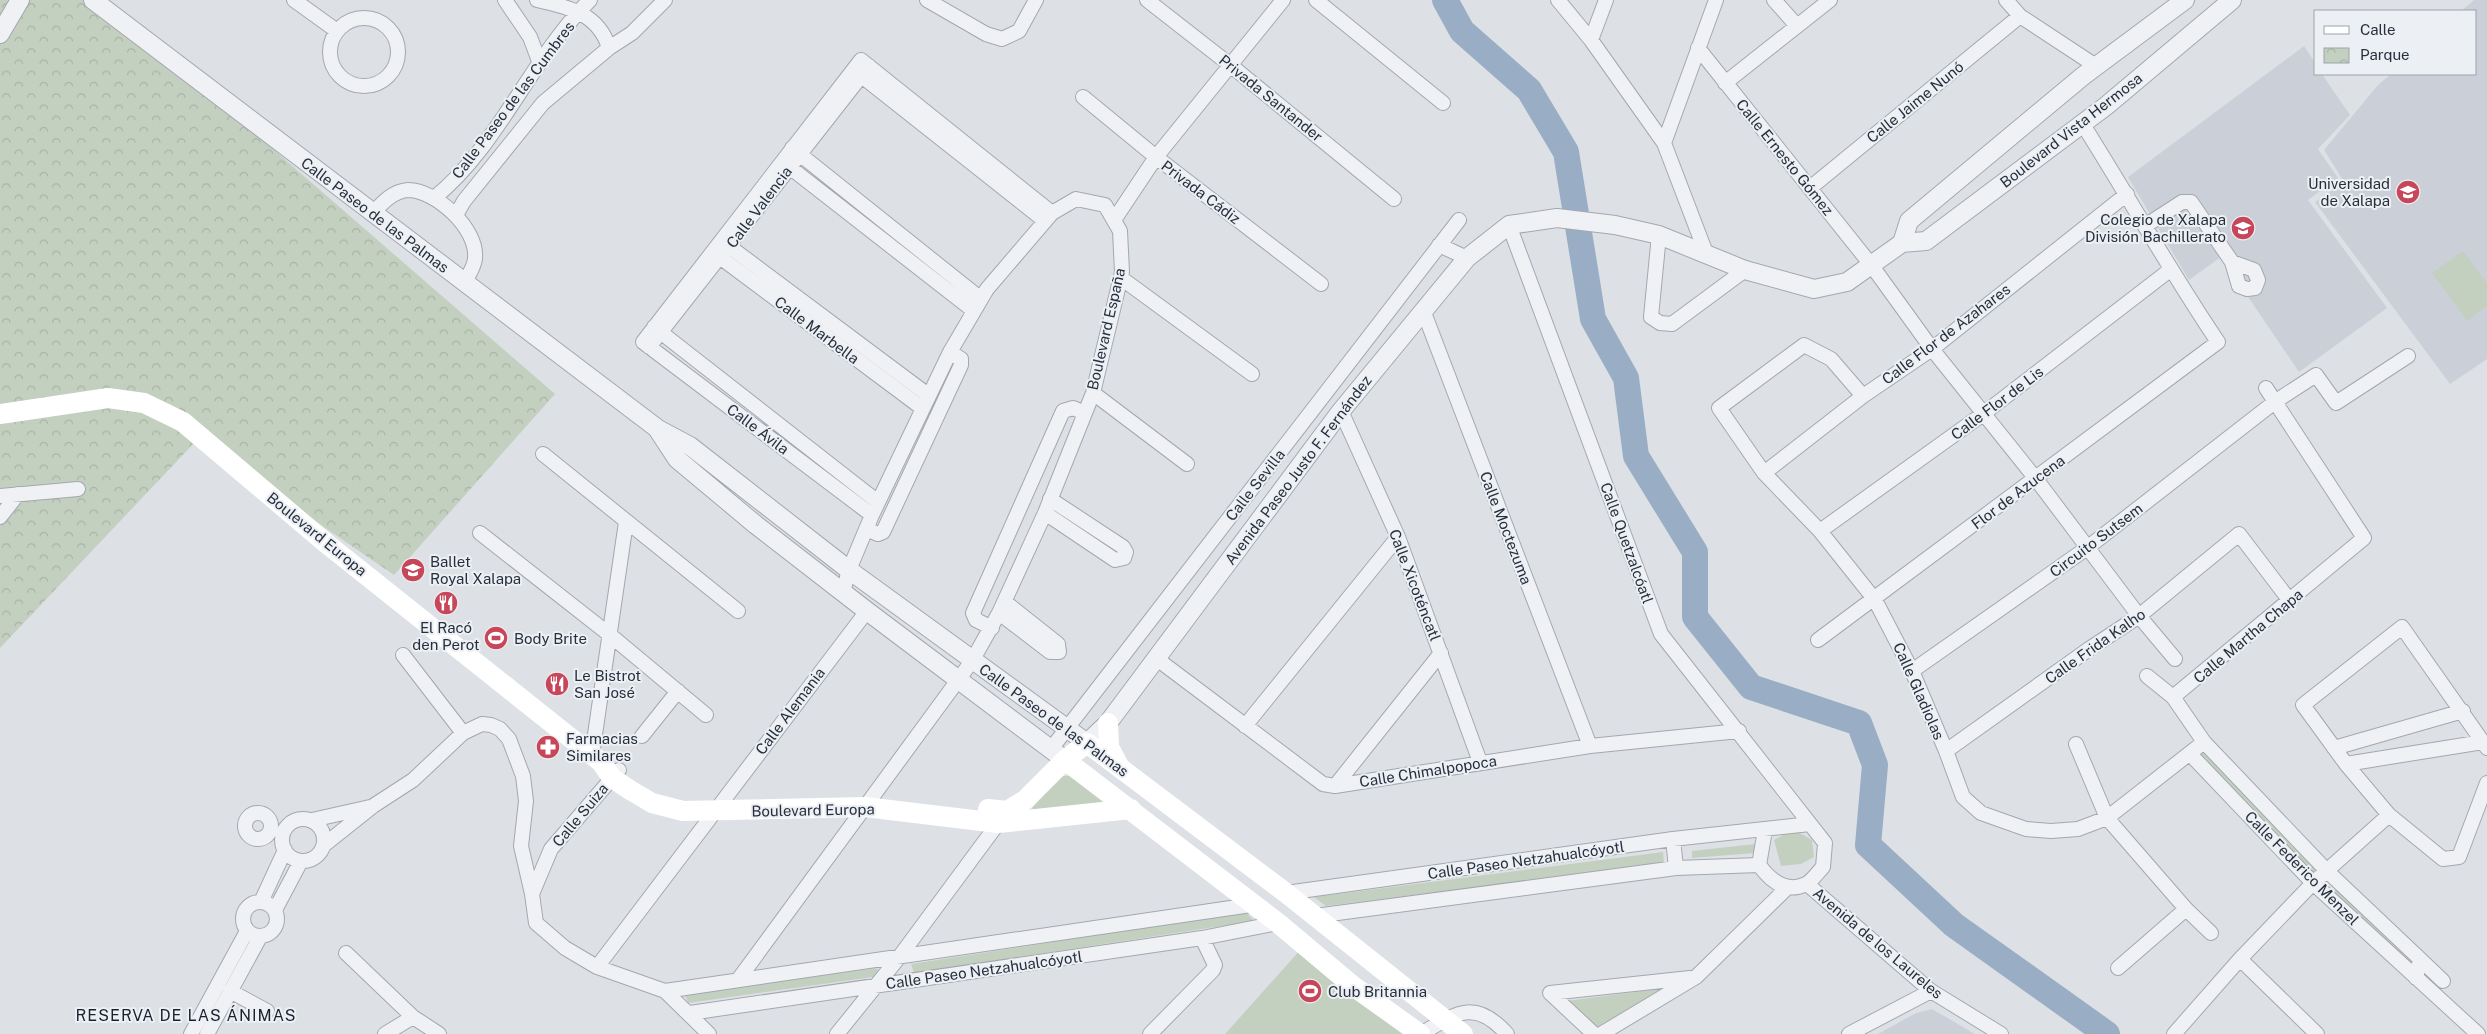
<svg xmlns="http://www.w3.org/2000/svg" width="2487" height="1034" viewBox="0 0 2487 1034" font-family="'Public Sans',sans-serif">
<style>
.built{fill:#cbd0d8}
.green{fill:#c3d0bf}
.park{fill:url(#park-crowns)}
.lines{fill:none;stroke-linecap:round;stroke-linejoin:round}
.river{stroke:#99aec5;stroke-width:26}
.minor-casing{stroke:#a3a8b0;stroke-width:16}
.tertiary-casing{stroke:#a3a8b0;stroke-width:20}
.minor{stroke:#f0f1f5;stroke-width:14}
.tertiary{stroke:#f0f1f5;stroke-width:18}
.secondary{stroke:#fff;stroke-width:20}
.labels{text-anchor:middle;dominant-baseline:central;stroke-width:4;stroke-linejoin:round;paint-order:stroke}
.street-label{font-size:15px;fill:#272f3c;stroke:#ecf0f4}
.poi-label{font-size:15px;fill:#272f3c;stroke:#ecf0f4;text-anchor:start}
.neighbourhood-label{font-size:16px;letter-spacing:1px;fill:#1a202d;stroke:#ecf0f4}
</style>
<defs>
<pattern id="park-crowns" width="20" height="18" patternUnits="userSpaceOnUse" patternTransform="scale(1.25)"><rect width="20" height="18" fill="#c3d0bf"/><path d="M2 6a3 3 0 1 1 6 0M12 15a3 3 0 1 1 6 0" fill="none" stroke="#a8b3a5"/></pattern>
</defs>
<rect width="100%" height="100%" fill="#dde1e6"/>
<path class="built" d="M 2474,0 L 2487,0 L 2487,359 L 2450,384 L 2315,202 L 2344,182 L 2324,150 L 2378,85 L 2391,74 L 2476,74 L 2476,11 L 2461,11 Z
M 2304,46 L 2316,64 L 2316,74 L 2322,74 L 2350,115 L 2318,149 L 2338,178 L 2308,200 L 2387,308 L 2299,372 L 2221,257 L 2189,280 L 2128,177 Z
M 1932,1009 L 1975,1034 L 1878,1034 L 1916,1013 Z"/>
<path class="green" d="M 2463,251 L 2487,283 L 2487,306 L 2467,321 L 2432,273 Z
M 2204,749 L 2322,872 L 2314,876 L 2199,754 Z
M 1060,776 L 1070,776 L 1105,801 L 1105,808 L 1038,816 L 1032,808 Z
M 1788,832 L 1800,833 L 1812,840 L 1814,857 L 1801,864 L 1781,866 L 1774,840 Z
M 1755,844 L 1755,853 L 1692,858 L 1692,851 Z
M 1663,852 L 1664,863 L 1326,906 L 1314,897 Z
M 2336,888 L 2412,959 L 2410,968 L 2331,893 Z
M 1246,912 L 1254,921 L 914,973 L 911,964 Z
M 1303,947 L 1410,1034 L 1225,1034 Z
M 877,968 L 880,976 L 688,1003 L 685,994 Z
M 1665,988 L 1594,1029 L 1566,1001 Z"/>
<path class="park" d="M 0,0 L 91,0 L 177,66 L 555,394 L 394,575 L 197,440 L 0,648 Z"/>
<g class="lines">
<path class="river" d="M 1445,0 L 1462,31 L 1529,90 L 1566,152 L 1593,319 L 1626,378 L 1636,456 L 1695,552 L 1695,617 L 1751,687 L 1859,723 L 1875,765 L 1868,845 L 1954,925 L 2107,1034"/>
<g class="minor-casing">
<path id="minor" d="M 294,0 L 337,31
M 505,0 L 530,37 L 539,61
M 537,0 C 569,7 599,14 609,48
M 927,0 L 986,34 L 1002,39 L 1019,31 L 1036,0
M 1147,0 L 1229,64 L 1394,199
M 1316,0 L 1443,103
M 1558,0 L 1591,40 L 1664,143 L 1706,253
M 1774,0 L 1797,26
M 2006,0 L 2020,16 L 2096,66
M330 52a34 34 0 1 1 68 0a34 34 0 1 1-68 0Z
M 1591,40 L 1606,0
M 1698,48 L 1872,266 L 1932,349 L 2036,479 L 2139,616 L 2175,659
M 854,70 L 1045,221
M 1725,83 L 1830,0
M 1083,97 L 1156,157 L 1321,284
M 1664,143 L 1716,0
M 792,148 L 981,299
M 783,162 L 974,311
M 1810,188 L 2020,16
M 434,198 C 498,147 531,58 590,0
M 373,213 C 382,203 393,191 408,190 C 436,190 478,229 475,258 C 475,266 468,275 465,283
M 456,215 L 464,201 L 543,103 L 609,48 L 632,33 L 665,0
M 1114,220 L 1156,157 L 1283,0
M 1509,225 L 1661,634 L 1825,843 L 1823,867 C 1818,872 1812,881 1806,884 C 1786,894 1770,880 1759,865 L 1765,830
M 2145,226 L 2182,202 L 2191,202 L 2232,262 L 2239,286 L 2247,289 L 2255,288 L 2258,280 L 2254,270 L 2232,262
M 1659,235 L 1651,317 L 1660,323 L 1672,324 L 1745,270
M 722,241 L 928,395
M 1439,245 L 1467,258
M 713,252 L 922,408
M 1121,278 L 1252,374
M 1423,310 L 1590,746
M 654,327 L 878,502
M 649,347 L 869,66
M 1093,393 L 1187,464
M 1863,396 L 1831,359 L 1804,345 L 1719,408 L 1764,473 L 1820,531 L 1875,600 L 1912,671 L 1946,751 L 1963,797 L 1981,813 L 2026,829 L 2051,831 L 2078,829 L 2107,818 L 2204,742
M 1341,411 L 1398,537 L 1480,762
M 543,454 L 738,611
M 1764,473 L 1863,396 L 1932,349 L 2127,194
M 0,496 L 78,489
M 1045,513 L 1115,560 L 1124,558 L 1126,552 L 1123,547 L 1050,499
M 872,515 L 643,342 L 861,60 L 1052,213
M 0,517 L 18,494
M 866,529 L 878,534 L 883,532 L 961,365 L 961,359 L 950,352
M 1820,531 L 1983,414 L 2170,270
M 480,533 L 610,635 L 706,715
M 999,613 L 1050,652 L 1059,652 L 1058,644 L 1005,602
M 992,628 L 976,620 L 973,613 L 1063,411 L 1073,408 L 1085,413
M 1818,640 L 2218,342 C 2170,271 2128,196 2082,123
M 403,655 L 463,733
M 1157,659 L 1323,784 L 1335,786 L 1590,746 L 1739,731
M 1912,671 L 2087,548 L 2276,401 L 2316,375 L 2336,403 L 2408,356
M 2147,676 L 2173,697 L 2204,742 L 2327,871 L 2420,959 L 2416,978
M 2173,697 L 2364,538 L 2266,388
M 1245,726 L 1398,537
M 642,736 L 678,691
M 2076,744 L 2107,818 L 2186,909 L 2211,933
M 2334,748 L 2463,711
M 2487,748 L 2402,627 L 2303,705 L 2346,764 L 2389,815 L 2443,859 L 2459,857 L 2487,783
M 1051,749 L 1459,220
M 1946,751 L 2089,649 L 2139,616 L 2239,534 L 2290,601
M 592,755 L 626,522
M 2191,755 L 2313,883 L 2478,1034
M 2346,764 L 2483,742
M 619,770 L 551,849 L 532,894 L 536,923 L 565,948 L 597,967 L 665,991 L 709,1034
M 1335,786 L 1441,653
M245 826a13 13 0 1 1 26 0a13 13 0 1 1-26 0Z
M282 840a21 21 0 1 1 42 0a21 21 0 1 1-42 0Z
M 312,820 L 370,807
M 1673,839 L 1676,868
M 324,845 L 373,806 L 413,780 L 463,733 L 482,724 L 491,725 L 500,729 L 509,739 L 523,776 L 526,801 L 521,846 L 532,894
M 1807,884 L 1931,991 L 2001,1034
M 1286,893 L 1673,839 L 1810,824
M243 919a17 17 0 1 1 34 0a17 17 0 1 1-34 0Z
M 261,902 L 285,850
M 275,910 L 301,861
M 1315,916 L 1676,868 L 1759,865
M 346,953 L 413,1017 L 439,1034
M 2240,959 L 2317,1034
M 2420,959 L 2443,981
M 597,967 L 867,611
M 2118,968 L 2186,909
M 738,980 L 972,661 L 999,613 L 1045,513 L 1093,393 L 1122,272 L 1120,231 L 1105,205 L 1076,199 L 1052,213 L 987,289 L 950,352 L 872,515 L 849,570 L 843,592
M 230,991 L 267,1011
M 665,991 L 1251,905
M 690,1013 L 1202,938 L 1278,923
M 191,1034 L 247,931
M 207,1034 L 260,937
M 385,1034 L 413,1017
M 837,1034 L 900,956 L 1002,818
M 1150,1034 L 1213,970 L 1215,965 L 1202,938
M 1421,1034 C 1456,1013 1475,998 1507,1034
M 1594,1034 L 1550,993 L 1690,978
M 1601,1034 L 1696,977 L 1788,887
M 1849,1034 L 1931,991
M 2174,1034 L 2240,959 L 2313,883 L 2389,815"/>
</g>
<g class="tertiary-casing">
<path id="tertiary" d="M 93,0 L 658,429 L 690,446 L 849,570 L 1087,743 L 1108,723 L 1341,411 L 1467,258 L 1509,225 L 1557,218 L 1615,225 L 1659,235 L 1745,270 L 1814,289 L 1847,282 L 1902,243 L 1926,241 L 2106,106 L 2232,0
M 0,34 L 20,0
M 1902,243 L 1909,221 L 2083,76 L 2185,0
M 658,430 L 677,459 L 756,525 L 867,611 L 1065,760"/>
</g>
<use href="#minor" class="minor"/>
<use href="#tertiary" class="tertiary"/>
<path class="secondary" d="M 0,414 L 108,398 L 144,403 L 183,422 L 327,544 L 592,755 L 601,762 L 612,778 L 630,790 L 652,803 L 683,811 L 865,807 L 998,823 L 1131,809
M 1108,723 L 1109,747 L 1119,766
M 1065,760 L 1278,923 L 1353,986 L 1420,1034
M 988,809 L 1007,811 L 1025,800 L 1065,760 L 1087,743 L 1286,893 L 1463,1034"/>
</g>
<defs>
<g id="university-disc" transform="scale(1.25)"><circle r="9.5" fill="#c74659" stroke="#ecf0f4"/><path d="M0-5L7-2L0 1L-7-2ZM-4 1L0 2.5L4 1V4Q0 6-4 4Z" fill="#fff"/></g>
<g id="school-disc" transform="scale(1.25)"><circle r="9.5" fill="#c74659" stroke="#ecf0f4"/><path d="M0-5L7-2L0 1L-7-2ZM-4 1L0 2.5L4 1V4Q0 6-4 4Z" fill="#fff"/></g>
<g id="restaurant-disc" transform="scale(1.25)"><circle r="9.5" fill="#c74659" stroke="#ecf0f4"/><path d="M-5-6h1v4h1v-4h1v4h1v-4h1v5L-1.5 .5V6h-2V.5L-5-1ZM5-6V6H3V1.5H1.5Q1.5-4 5-6Z" fill="#fff"/></g>
<g id="stadium-disc" transform="scale(1.25)"><circle r="9.5" fill="#c74659" stroke="#ecf0f4"/><path d="M0-5a6.5 5 0 1 0 0 10a6.5 5 0 1 0 0-10ZM-3.5-1.8h7v3.6h-7Z" fill="#fff"/></g>
<g id="pharmacy-disc" transform="scale(1.25)"><circle r="9.5" fill="#c74659" stroke="#ecf0f4"/><path d="M-2-6h4v4h4v4h-4v4h-4v-4h-4v-4h4Z" fill="#fff"/></g>
</defs>
<g fill-rule="evenodd">
<use href="#university-disc" x="2408" y="192"/>
<use href="#school-disc" x="2243" y="228"/>
<use href="#school-disc" x="413" y="570"/>
<use href="#restaurant-disc" x="446" y="603"/>
<use href="#stadium-disc" x="496" y="638"/>
<use href="#restaurant-disc" x="557" y="684"/>
<use href="#pharmacy-disc" x="548" y="747"/>
<use href="#stadium-disc" x="1310" y="991"/>
</g>
<g class="labels">
<g class="street-label">
<text transform="translate(1271 98) rotate(39)">Privada Santander</text>
<text transform="translate(513 100) rotate(-53)">Calle Paseo de las Cumbres</text>
<text transform="translate(1915 102) rotate(-39)">Calle Jaime Nunó</text>
<text transform="translate(2071 130) rotate(-38)">Boulevard Vista Hermosa</text>
<text transform="translate(1785 157) rotate(51)">Calle Ernesto Gómez</text>
<text transform="translate(1201 192) rotate(37)">Privada Cádiz</text>
<text transform="translate(759 207) rotate(-53)">Calle Valencia</text>
<text transform="translate(375 215) rotate(37)">Calle Paseo de las Palmas</text>
<text transform="translate(1106 329) rotate(-77)">Boulevard España</text>
<text transform="translate(817 330) rotate(37)">Calle Marbella</text>
<text transform="translate(1946 334) rotate(-37)">Calle Flor de Azahares</text>
<text transform="translate(1997 403) rotate(-37)">Calle Flor de Lis</text>
<text transform="translate(758 429) rotate(37)">Calle Ávila</text>
<text transform="translate(1298 470) rotate(-53)">Avenida Paseo Justo F. Fernández</text>
<text transform="translate(1255 485) rotate(-52)">Calle Sevilla</text>
<text transform="translate(2018 492) rotate(-37)">Flor de Azucena</text>
<text transform="translate(1506 528) rotate(69)">Calle Moctezuma</text>
<text transform="translate(317 534) rotate(39)">Boulevard Europa</text>
<text transform="translate(2096 540) rotate(-37)">Circuito Sutsem</text>
<text transform="translate(1627 543) rotate(70)">Calle Quetzalcóatl</text>
<text transform="translate(1415 585) rotate(69)">Calle Xicoténcatl</text>
<text transform="translate(2248 636) rotate(-40)">Calle Martha Chapa</text>
<text transform="translate(2095 646) rotate(-35)">Calle Frida Kalho</text>
<text transform="translate(1919 691) rotate(66)">Calle Gladiolas</text>
<text transform="translate(790 711) rotate(-53)">Calle Alemania</text>
<text transform="translate(1054 720) rotate(36)">Calle Paseo de las Palmas</text>
<text transform="translate(1428 771) rotate(-9)">Calle Chimalpopoca</text>
<text transform="translate(813 810) rotate(-1)">Boulevard Europa</text>
<text transform="translate(580 815) rotate(-50)">Calle Suiza</text>
<text transform="translate(1526 860) rotate(-8)">Calle Paseo Netzahualcóyotl</text>
<text transform="translate(2302 868) rotate(45)">Calle Federico Menzel</text>
<text transform="translate(1878 943) rotate(40)">Avenida de los Laureles</text>
<text transform="translate(984 970) rotate(-8)">Calle Paseo Netzahualcóyotl</text>
</g>
<g class="poi-label">
<text x="2390" y="183" text-anchor="end">Universidad<tspan x="2390" dy="17">de Xalapa</tspan></text>
<text x="2226" y="219" text-anchor="end">Colegio de Xalapa<tspan x="2226" dy="17">División Bachillerato</tspan></text>
<text x="430" y="561">Ballet<tspan x="430" dy="17">Royal Xalapa</tspan></text>
<text x="446" y="627" text-anchor="middle">El Racó<tspan x="446" dy="17">den Perot</tspan></text>
<text x="514" y="638">Body Brite</text>
<text x="574" y="675">Le Bistrot<tspan x="574" dy="17">San José</tspan></text>
<text x="566" y="738">Farmacias<tspan x="566" dy="17">Similares</tspan></text>
<text x="1328" y="991">Club Britannia</text>
</g>
<g class="neighbourhood-label">
<text x="186" y="1015">RESERVA DE LAS ÁNIMAS</text>
</g>
</g>
<rect x="2314" y="10" width="162" height="65" fill="#ecf0f4" stroke="#9da3aa"/>
<rect x="2324" y="26" width="25" height="8" fill="#ffffff" stroke="#9da3aa"/>
<text x="2360" y="35" font-size="15" fill="#272f3c">Calle</text>
<rect x="2324" y="48" width="25" height="15" fill="url(#park-crowns)" stroke="#9da3aa"/>
<text x="2360" y="60" font-size="15" fill="#272f3c">Parque</text>
</svg>
